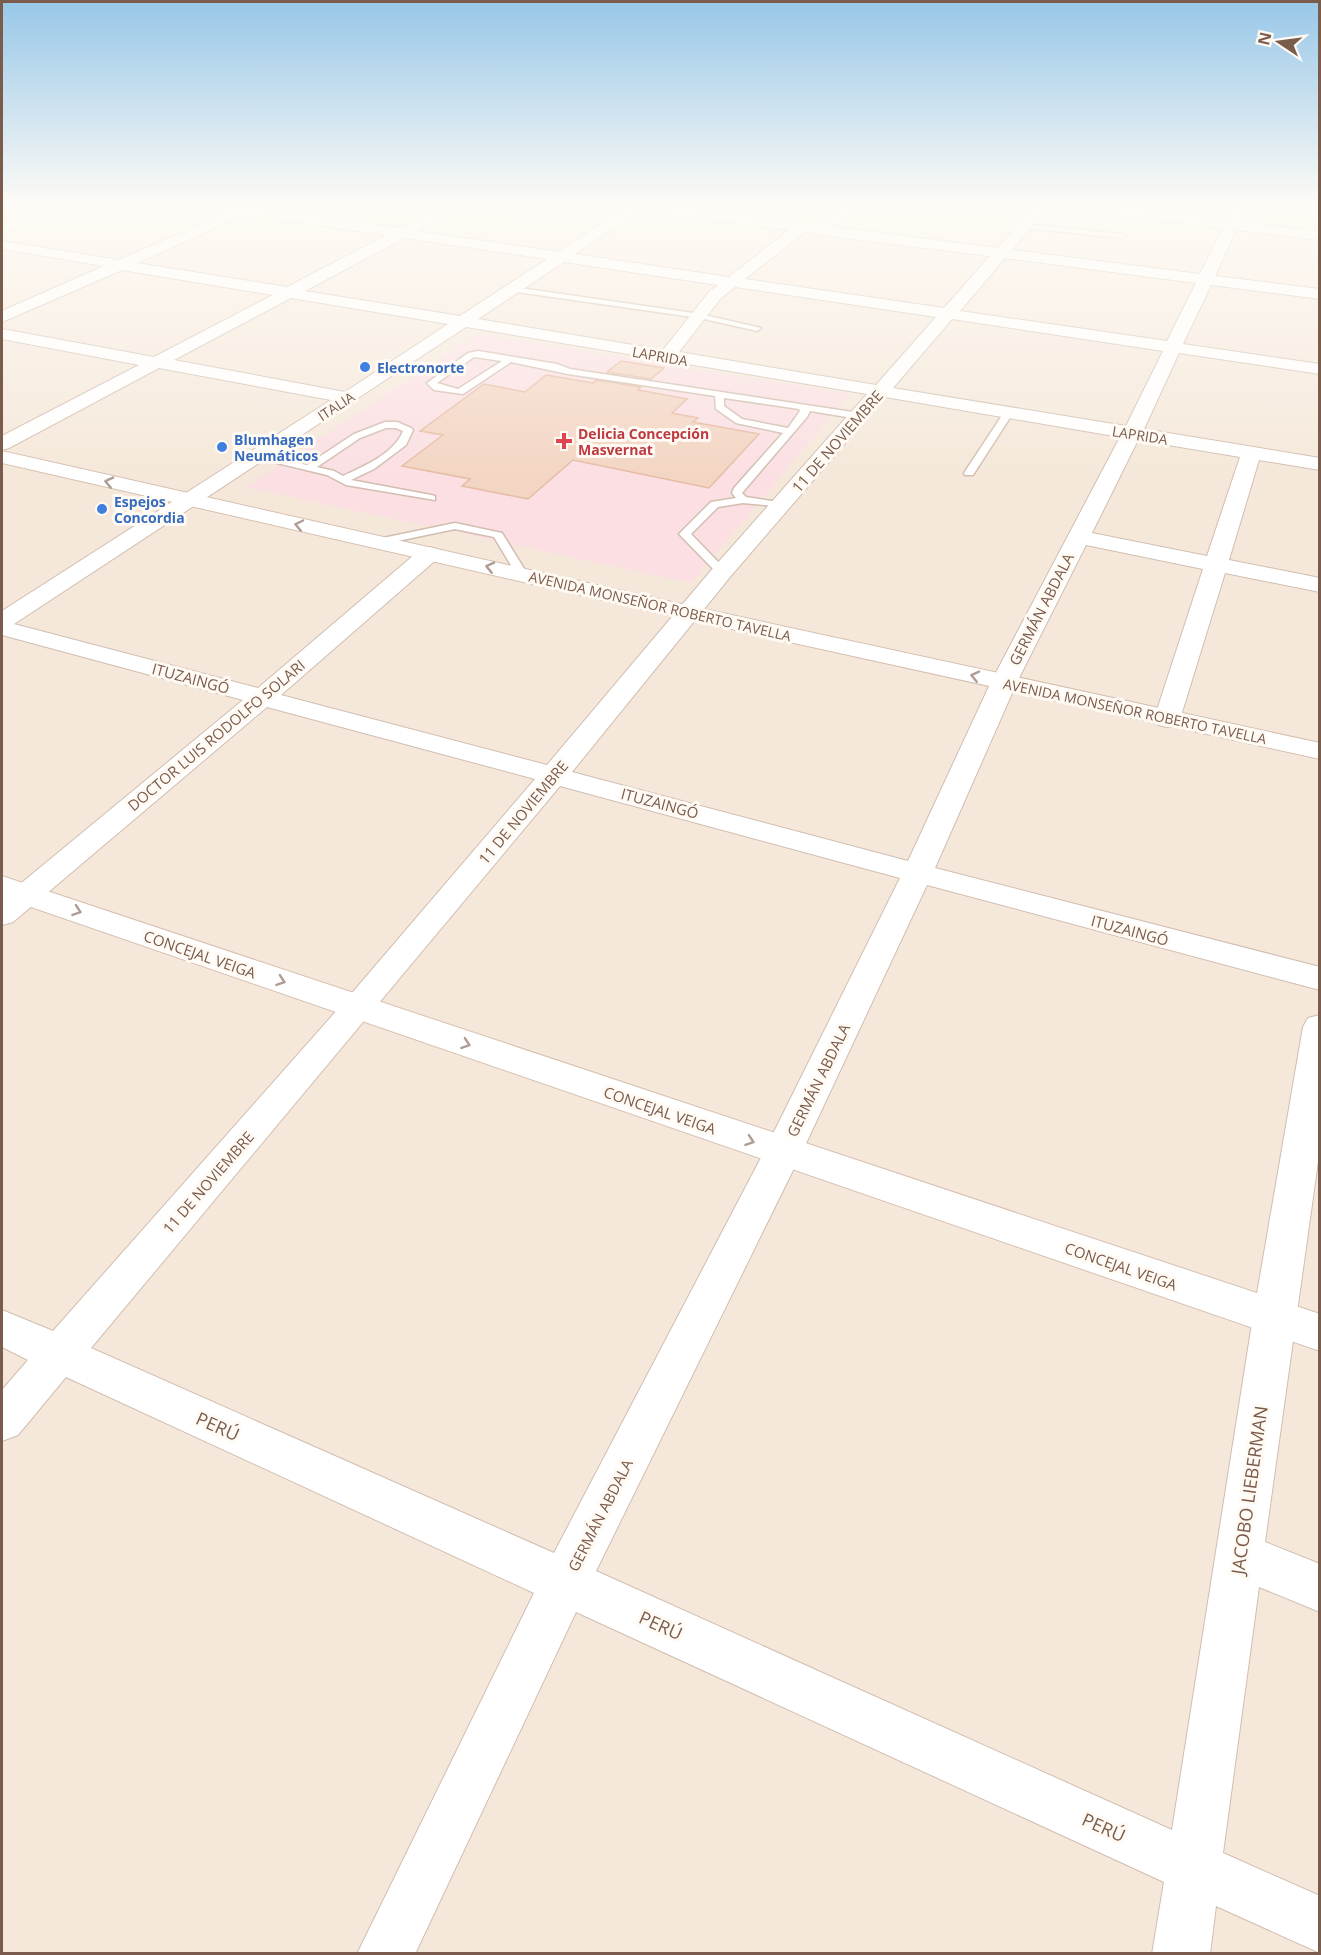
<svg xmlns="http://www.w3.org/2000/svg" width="1321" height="1955" viewBox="0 0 1321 1955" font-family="'Open Sans',sans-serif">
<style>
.residential{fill:#f5e8da}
.medical{fill:#fbdfe3}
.building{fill:#f3d5c3;stroke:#e6bba3;stroke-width:1.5}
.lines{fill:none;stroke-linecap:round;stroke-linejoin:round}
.lane-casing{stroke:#d1beb0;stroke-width:3}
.street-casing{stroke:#d1beb0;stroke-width:2}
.secondary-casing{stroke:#d6c0b0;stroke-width:2}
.lane{fill:#fff;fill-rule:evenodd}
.street{fill:#fff;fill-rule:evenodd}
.secondary{fill:#fff;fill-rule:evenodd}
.oneway{stroke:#af9d94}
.shop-dot{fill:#3f7fe0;stroke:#fffaf3;stroke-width:2}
.health-dot{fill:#e0444e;stroke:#fffaf3;stroke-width:2}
.labels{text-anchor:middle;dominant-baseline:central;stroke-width:6;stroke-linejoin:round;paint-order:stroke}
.far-street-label{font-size:14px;fill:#7a5c4d;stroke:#fffaf3}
.far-shop-label{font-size:14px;font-weight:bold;fill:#366cbe;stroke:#fffaf3;text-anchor:start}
.far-health-label{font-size:14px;font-weight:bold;fill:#be3a42;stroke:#fffaf3;text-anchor:start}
.street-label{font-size:15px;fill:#7a5c4d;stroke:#fffaf3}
.near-street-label{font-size:18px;fill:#7a5c4d;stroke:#fffaf3}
</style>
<rect width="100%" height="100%" fill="#fdf6ec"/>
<path class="residential" d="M 2,203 L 1319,203 L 1319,1953 L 2,1953 Z"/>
<path class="medical" d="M 478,334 L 850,394 L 691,583 L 246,487 Z"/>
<path class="building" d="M 621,361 L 664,368 L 651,379 L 607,372 Z
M 546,375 L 593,383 L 596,380 L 641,387 L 638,390 L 687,399 L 672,413 L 698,418 L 693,422 L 759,434 L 709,488 L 573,460 L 528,499 L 462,486 L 470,479 L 402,466 L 443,435 L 420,431 L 484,384 L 525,392 Z"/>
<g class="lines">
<g class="lane-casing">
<path id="lane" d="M 1023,224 L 1122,234 L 1126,236 L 1122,238 L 1026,228 Z
M 513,287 L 700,314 L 761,328 L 757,331 L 700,318 L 510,291 L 509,289 Z
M 478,351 L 557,364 L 570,369 L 859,413 L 864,416 L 859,419 L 810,411 L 807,417 L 742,493 L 746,497 L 785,503 L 785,507 L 743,503 L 718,507 L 691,534 L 726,570 L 726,574 L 718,574 L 679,534 L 711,502 L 736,498 L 732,493 L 734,488 L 783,433 L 736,423 L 716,409 L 715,396 L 568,374 L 511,362 L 463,394 L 434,390 L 427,383 L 468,353 ZM 474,357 L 502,361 L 458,389 L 437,383 ZM 724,398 L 799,409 L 800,411 L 788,428 L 742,419 L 724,406 Z
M 1005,411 L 1013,413 L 973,475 L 965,475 L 964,473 Z
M 385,422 L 397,422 L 411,428 L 413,430 L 406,445 L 374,469 L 351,480 L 431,495 L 435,496 L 435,500 L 346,485 L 327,475 L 252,457 L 257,454 L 307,465 L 354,434 ZM 386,428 L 396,428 L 403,431 C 394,454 364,466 343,476 L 334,471 L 317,467 L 360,438 Z
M 455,523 L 502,533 L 528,575 L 526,577 L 518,577 L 494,537 L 455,529 L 378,545 L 372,542 L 378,539 Z"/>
</g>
<g class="street-casing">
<path id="street" d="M 58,203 L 78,203 L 2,234 L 2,225 Z
M 177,203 L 217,203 L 400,228 L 448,203 L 466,203 L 417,231 L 558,252 L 624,209 L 616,207 L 615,203 L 649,203 L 819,225 L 844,203 L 860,203 L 834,227 L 998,248 L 1037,203 L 1090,203 L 1227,220 L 1235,203 L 1249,203 L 1240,222 L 1320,232 L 1320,240 L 1236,230 L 1215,276 L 1320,289 L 1320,299 L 1211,285 L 1183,344 L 1320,364 L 1320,374 L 1179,353 L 1144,429 L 1320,458 L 1320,470 L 1259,460 L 1229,560 L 1320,578 L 1320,592 L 1225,573 L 1180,719 L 1176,725 L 1167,727 L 1158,725 L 1154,719 L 1203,569 L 1086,545 L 1017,682 L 935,868 L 1320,967 L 1320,990 L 927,885 L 802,1152 L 596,1571 L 1172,1830 L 1253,1317 L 1303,1027 L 1308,1018 L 1320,1015 L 1320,1147 L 1265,1542 L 1320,1564 L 1320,1612 L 1259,1587 L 1223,1853 L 1320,1896 L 1320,1953 L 1216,1906 L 1210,1954 L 1152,1954 L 1164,1882 L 576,1612 L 415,1954 L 357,1954 L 534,1593 L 66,1377 L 18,1435 L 2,1441 L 2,1390 L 28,1360 L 2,1347 L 2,1310 L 53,1331 L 346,1000 L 535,779 L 267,707 L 13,922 L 2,925 L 2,899 L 243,700 L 2,635 L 2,611 L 331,400 L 159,368 L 9,448 L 2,450 L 2,436 L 139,365 L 2,339 L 2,329 L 154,357 L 273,295 L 122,270 L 2,322 L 2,311 L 104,266 L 2,249 L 2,241 L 119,260 L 226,213 L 184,207 ZM 1050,206 L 1054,207 L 1223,228 L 1200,274 L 1012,250 ZM 640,211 L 789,230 L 729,277 L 575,254 ZM 244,215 L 387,235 L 287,287 L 137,263 ZM 805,232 L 821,235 L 990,256 L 944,308 L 745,279 ZM 404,238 L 547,259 L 460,316 L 305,291 ZM 1005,258 L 1196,283 L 1167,341 L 960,311 ZM 564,262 L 718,285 L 709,292 L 663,350 L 478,319 ZM 735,287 L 936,317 L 876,385 L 679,352 L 721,298 ZM 291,298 L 448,324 L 345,392 L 174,360 ZM 952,319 L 1163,351 L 1126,426 L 893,388 ZM 466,327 L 867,394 L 714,567 L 547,765 L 281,695 L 437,559 L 440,554 L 437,549 L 429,547 L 421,549 L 258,688 L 14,624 ZM 885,397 L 1120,437 L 991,682 L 908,861 L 572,772 L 730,577 ZM 1138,440 L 1240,457 L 1207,556 L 1092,533 ZM 560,786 L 900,878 L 764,1152 L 554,1553 L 91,1348 Z"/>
</g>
<g class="secondary-casing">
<path id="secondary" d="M 2,451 L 690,606 L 1320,743 L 1320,759 L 690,620 L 2,463 Z
M 2,876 L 1320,1314 L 1320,1351 L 2,897 Z"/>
</g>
<use href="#lane" class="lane"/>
<use href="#street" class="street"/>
<use href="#secondary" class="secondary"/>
</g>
<defs><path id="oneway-chevron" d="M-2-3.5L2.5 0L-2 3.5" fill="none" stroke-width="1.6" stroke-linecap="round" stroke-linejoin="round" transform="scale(1.5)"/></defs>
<g class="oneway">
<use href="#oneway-chevron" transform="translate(109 482) rotate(-167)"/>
<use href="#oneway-chevron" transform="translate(299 525) rotate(-168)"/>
<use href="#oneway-chevron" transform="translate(490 567) rotate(-167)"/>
<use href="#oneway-chevron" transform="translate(975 676) rotate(-167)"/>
<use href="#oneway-chevron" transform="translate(77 911) rotate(19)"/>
<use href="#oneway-chevron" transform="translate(281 981) rotate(19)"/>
<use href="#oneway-chevron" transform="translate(466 1044) rotate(19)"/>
<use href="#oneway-chevron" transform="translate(750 1141) rotate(19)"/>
</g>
<linearGradient id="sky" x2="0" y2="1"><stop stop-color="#97c7e8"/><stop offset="0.43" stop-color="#fefbf6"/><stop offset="1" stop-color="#fefbf6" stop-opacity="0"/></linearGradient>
<rect width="1321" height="477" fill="url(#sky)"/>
<g class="shop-dot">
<circle cx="365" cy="367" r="6"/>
<circle cx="222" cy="447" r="6"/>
<circle cx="102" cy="509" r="6"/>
</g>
<path class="health-dot" d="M561 432h6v6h6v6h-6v6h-6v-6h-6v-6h6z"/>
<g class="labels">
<g class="far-street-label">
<text transform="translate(660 356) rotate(10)">LAPRIDA</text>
<text transform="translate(336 406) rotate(-33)">ITALIA</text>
<text transform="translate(1140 435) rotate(9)">LAPRIDA</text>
<text transform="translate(660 606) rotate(13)">AVENIDA MONSEÑOR ROBERTO TAVELLA</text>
<text transform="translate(1135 711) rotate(12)">AVENIDA MONSEÑOR ROBERTO TAVELLA</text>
</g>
<g class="far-shop-label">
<text x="377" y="367">Electronorte</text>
<text x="234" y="439">Blumhagen<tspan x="234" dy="16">Neumáticos</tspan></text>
<text x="114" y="501">Espejos<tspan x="114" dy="16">Concordia</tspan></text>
</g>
<g class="far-health-label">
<text x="578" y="433">Delicia Concepción<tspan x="578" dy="16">Masvernat</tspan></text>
</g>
<g class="street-label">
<text transform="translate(837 441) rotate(-49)">11 DE NOVIEMBRE</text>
<text transform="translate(1041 609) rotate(-63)">GERMÁN ABDALA</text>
<text transform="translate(191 678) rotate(15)">ITUZAINGÓ</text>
<text transform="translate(216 735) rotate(-40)">DOCTOR LUIS RODOLFO SOLARI</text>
<text transform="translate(660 803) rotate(15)">ITUZAINGÓ</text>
<text transform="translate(523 812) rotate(-50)">11 DE NOVIEMBRE</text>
<text transform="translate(1130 930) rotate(15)">ITUZAINGÓ</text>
<text transform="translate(200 954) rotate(19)">CONCEJAL VEIGA</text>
<text transform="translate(818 1080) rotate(-64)">GERMÁN ABDALA</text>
<text transform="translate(660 1110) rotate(19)">CONCEJAL VEIGA</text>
<text transform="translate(208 1182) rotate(-49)">11 DE NOVIEMBRE</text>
<text transform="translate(1121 1266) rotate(19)">CONCEJAL VEIGA</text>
<text transform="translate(600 1515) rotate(-63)">GERMÁN ABDALA</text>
</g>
<g class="near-street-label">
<text transform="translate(218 1426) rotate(24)">PERÚ</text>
<text transform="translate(1249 1490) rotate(-82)">JACOBO LIEBERMAN</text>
<text transform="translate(661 1625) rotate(24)">PERÚ</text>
<text transform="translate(1104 1827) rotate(24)">PERÚ</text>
</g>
</g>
<rect width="1321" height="1955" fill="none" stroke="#7a5c4d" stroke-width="6"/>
<g transform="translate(1279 42) rotate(283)" stroke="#fffaf3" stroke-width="4.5" paint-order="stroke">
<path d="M0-4.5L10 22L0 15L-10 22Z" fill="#7a5c4d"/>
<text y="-9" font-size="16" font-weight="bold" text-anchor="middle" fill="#7a5c4d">N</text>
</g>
</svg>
